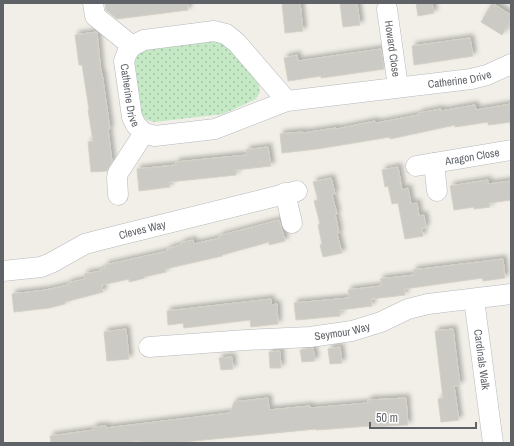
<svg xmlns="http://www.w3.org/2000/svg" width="514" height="446" viewBox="0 0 514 446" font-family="'Archivo Narrow',sans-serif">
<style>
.grass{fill:url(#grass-dots)}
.building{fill:#cccac5;stroke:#d6d1c6;filter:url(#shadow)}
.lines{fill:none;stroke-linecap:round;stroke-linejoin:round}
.minor-casing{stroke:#b5b8bc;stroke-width:21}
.minor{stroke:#fff;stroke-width:20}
.labels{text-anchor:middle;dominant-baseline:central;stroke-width:4;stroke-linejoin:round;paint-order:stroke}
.street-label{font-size:11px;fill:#5f6368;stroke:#fff}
</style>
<defs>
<pattern id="grass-dots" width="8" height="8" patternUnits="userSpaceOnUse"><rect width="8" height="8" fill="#c5e8c5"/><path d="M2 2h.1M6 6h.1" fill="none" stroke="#a3c0a4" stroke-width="1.8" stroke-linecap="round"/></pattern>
<filter id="shadow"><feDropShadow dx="3.5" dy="-3.5" stdDeviation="2" flood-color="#0004"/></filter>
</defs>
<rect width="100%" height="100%" fill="#f1efe8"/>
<path class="grass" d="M 220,37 L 259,82 L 260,92 L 256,99 L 223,114 L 154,122 L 147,120 L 141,115 L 133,66 L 135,55 L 139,50 Z"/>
<path class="building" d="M 105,3 L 188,3 L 188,10 L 117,19 L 106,10 Z
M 282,3 L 300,3 L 303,31 L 285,33 Z
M 340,3 L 357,3 L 360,25 L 343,27 Z
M 416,3 L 432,3 L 434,13 L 418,16 Z
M 492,3 L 511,15 L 511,20 L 502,35 L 481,22 Z
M 97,32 L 101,73 L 102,73 L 110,129 L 108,129 L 112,162 L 107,171 L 91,172 L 88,142 L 93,141 L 88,110 L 89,109 L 82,65 L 79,65 L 75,35 Z
M 470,38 L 473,56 L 414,65 L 412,46 Z
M 381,49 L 384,69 L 321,78 L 321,76 L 288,81 L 284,58 L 297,55 L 298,61 Z
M 511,104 L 511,122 L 488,125 L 488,122 L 455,127 L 455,125 L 390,139 L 390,137 L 317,149 L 282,153 L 280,134 L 303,132 L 303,133 L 336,128 L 337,129 L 375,121 L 376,123 L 419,115 L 419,113 L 441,109 L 441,111 L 475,105 L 476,110 Z
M 268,147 L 271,166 L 236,170 L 236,175 L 169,182 L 170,187 L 139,191 L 137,169 L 176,165 L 176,162 L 247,155 L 246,150 Z
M 398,167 L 402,190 L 408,188 L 411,204 L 417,203 L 419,216 L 424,215 L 426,228 L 422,228 L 423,236 L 405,239 L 398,203 L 392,204 L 388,186 L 385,187 L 382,170 Z
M 331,178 L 335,194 L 332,195 L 337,214 L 335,214 L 339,233 L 337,234 L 342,253 L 323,257 L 320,245 L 322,244 L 318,225 L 320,224 L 314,201 L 318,200 L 313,182 Z
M 488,180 L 488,184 L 511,181 L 511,200 L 489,203 L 490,207 L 474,209 L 474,207 L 454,210 L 450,186 Z
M 279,220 L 285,241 L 269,245 L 269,242 L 222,255 L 222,256 L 165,269 L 166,272 L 144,277 L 145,278 L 129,282 L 129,279 L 102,285 L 103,292 L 65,302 L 65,304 L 49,308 L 14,312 L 12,294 L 46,290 L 68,285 L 68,283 L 85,279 L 84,274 L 101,271 L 101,269 L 106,268 L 105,265 L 168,251 L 167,249 L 181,245 L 181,243 L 193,240 L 194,244 L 220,238 L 219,236 Z
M 503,259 L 505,278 L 483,281 L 482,278 L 404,289 L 405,295 L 371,299 L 372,306 L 340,310 L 340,316 L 296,320 L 294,303 L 349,298 L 348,290 L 381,286 L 380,279 L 414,275 L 413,270 Z
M 271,299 L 271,305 L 277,304 L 278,324 L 251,327 L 250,320 L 184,328 L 183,323 L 168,325 L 167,311 Z
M 126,329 L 129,359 L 107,361 L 104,332 Z
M 453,329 L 460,385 L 454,386 L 459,420 L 441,422 L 438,399 L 443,398 L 435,331 Z
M 340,347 L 342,363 L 330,364 L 328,349 Z
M 313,348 L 315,361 L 302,362 L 300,350 Z
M 280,351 L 281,368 L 270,368 L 269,352 Z
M 232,357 L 233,369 L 221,370 L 219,358 Z
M 268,398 L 269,410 L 310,406 L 310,408 L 368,403 L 368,400 L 406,398 L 408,425 L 370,427 L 370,426 L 316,430 L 316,429 L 173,443 L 140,443 L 139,441 L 125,443 L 51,443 L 50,436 L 94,430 L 93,427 L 106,426 L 106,428 L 230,413 L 234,402 Z"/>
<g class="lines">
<g class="minor-casing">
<g id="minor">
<path d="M 93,3 L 95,16 L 132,46"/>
<path id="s1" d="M 387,9 L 398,87"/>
<path id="s2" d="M 287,101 L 237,43 L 226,34 L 214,31 L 144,40 L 132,46 L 127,53 L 124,61 L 132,117 L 136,125 L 144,133 L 155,136 L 215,129 L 287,101 L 471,79 L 487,75 L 511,64"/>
<path d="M 434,163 L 437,191"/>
<path id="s3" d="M 416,166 L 511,150"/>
<path d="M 285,193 L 292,223"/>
<path d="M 118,195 L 117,178 L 118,173 L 144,133"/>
<path id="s4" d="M 3,271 L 41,267 L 51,263 L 85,244 L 100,240 L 297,191"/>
<path id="s5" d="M 474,299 L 493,443"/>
<path id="s6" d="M 149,347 L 246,340 L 310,337 L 352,331 L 381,322 L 408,309 L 428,304 L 511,294"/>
</g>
</g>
<use href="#minor" class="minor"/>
</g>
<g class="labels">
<g class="street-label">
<text stroke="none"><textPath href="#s1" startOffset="40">Howard Close</textPath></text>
<text stroke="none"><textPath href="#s2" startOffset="604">Catherine Drive</textPath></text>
<text stroke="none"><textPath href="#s2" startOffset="239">Catherine Drive</textPath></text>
<text stroke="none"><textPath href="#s3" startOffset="57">Aragon Close</textPath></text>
<text stroke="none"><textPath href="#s4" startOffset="147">Cleves Way</textPath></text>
<text stroke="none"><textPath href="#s6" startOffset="194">Seymour Way</textPath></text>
<text stroke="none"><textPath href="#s5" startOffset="61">Cardinals Walk</textPath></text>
</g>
</g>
<rect width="514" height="446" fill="none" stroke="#5f6368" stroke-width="8"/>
<path d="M370 422v6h106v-6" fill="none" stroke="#5f6368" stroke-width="2"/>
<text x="376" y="422" font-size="12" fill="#5f6368" stroke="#ffffff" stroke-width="3" paint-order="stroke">50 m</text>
</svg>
